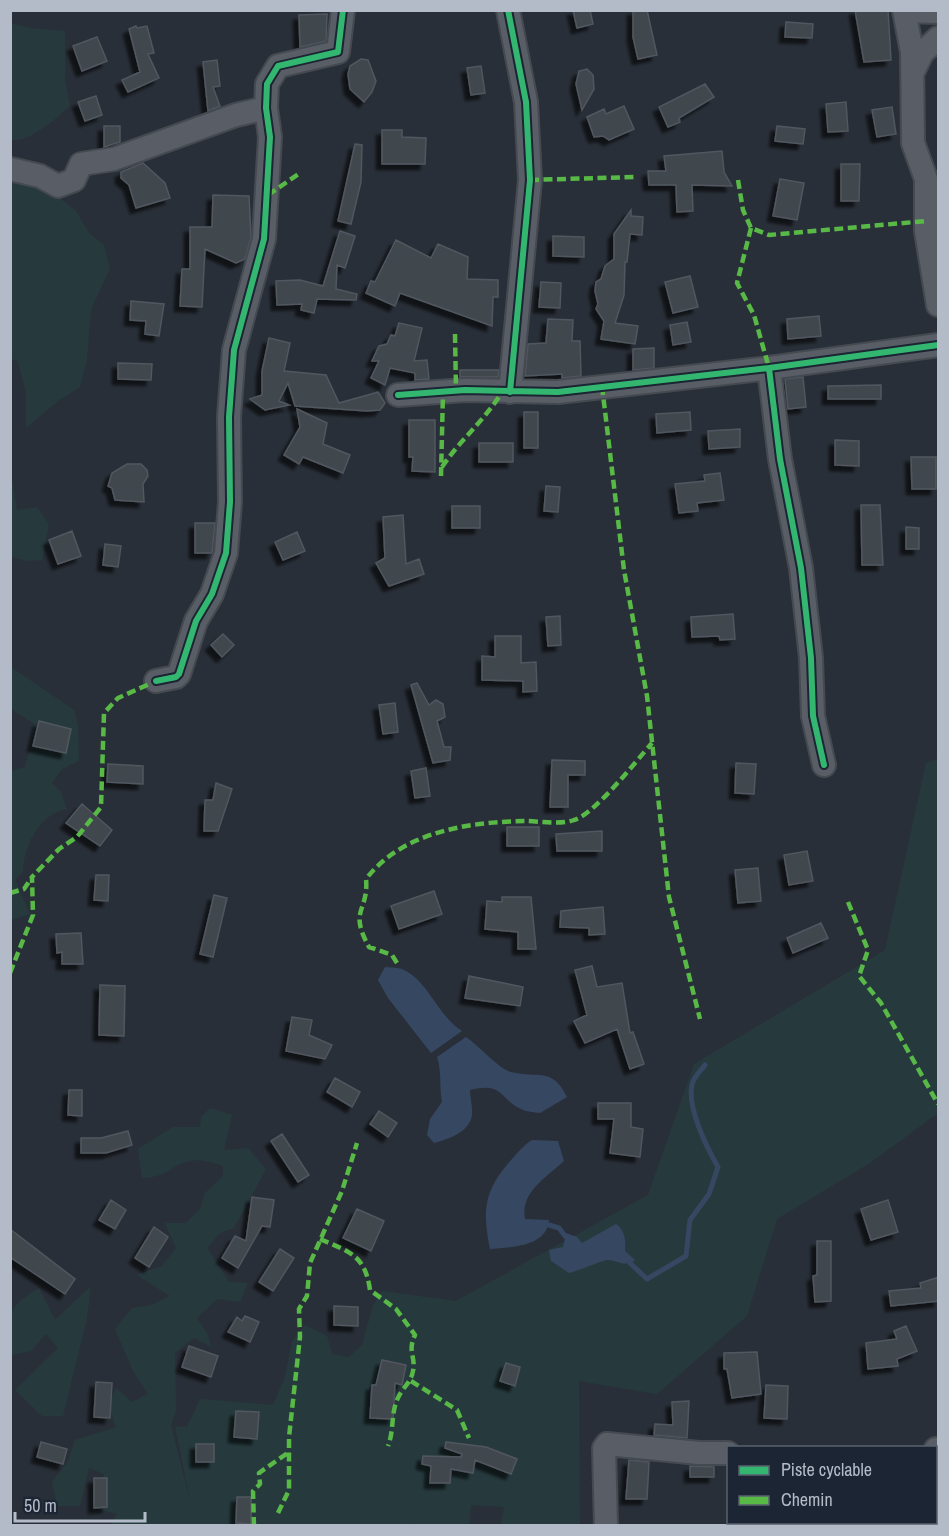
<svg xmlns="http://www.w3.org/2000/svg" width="949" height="1536" viewBox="0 0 949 1536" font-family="'Archivo Narrow',sans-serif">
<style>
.green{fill:#263a3e}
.water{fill:#364762}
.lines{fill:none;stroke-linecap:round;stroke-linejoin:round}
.stream{stroke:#364762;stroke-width:5}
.building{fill:#41464e;stroke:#51575f;stroke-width:1.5;filter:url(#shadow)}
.minor-casing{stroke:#454a51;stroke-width:26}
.minor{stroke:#595e66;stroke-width:22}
.quiet{stroke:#58b947;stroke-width:4.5;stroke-dasharray:9 4.5;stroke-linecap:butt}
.cycleway-casing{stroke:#1c2533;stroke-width:10}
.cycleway{stroke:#33b770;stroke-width:6}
</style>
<defs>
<filter id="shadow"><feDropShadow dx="-5.5" dy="5.5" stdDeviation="1.5" flood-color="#0009"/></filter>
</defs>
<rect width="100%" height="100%" fill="#292f38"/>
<path class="green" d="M 10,23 L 31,28 L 65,31 L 65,80 L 70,106 C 55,119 31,142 11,140 Z
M 10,180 L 52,192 L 76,211 L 89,233 L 104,245 L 110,268 L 91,310 L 87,360 L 80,387 L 58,401 L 26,428 L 26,393 L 18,361 L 11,359 Z
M 10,467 L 17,510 L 37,507 L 49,524 L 42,560 L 27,561 L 11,557 Z
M 11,667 L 74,710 L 78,725 L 79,761 L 62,769 L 52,783 L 61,792 L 67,809 C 39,814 24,845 23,872 L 15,880 L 30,914 L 11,920 L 11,771 L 25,767 L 31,744 L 33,723 L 11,709 Z
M 938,759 L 938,1113 L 870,1163 L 777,1219 L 747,1316 L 657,1394 L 579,1381 L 580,1525 L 501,1525 L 504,1507 L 471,1505 L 469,1525 L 416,1526 L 413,1523 L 412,1526 L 110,1525 L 117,1514 L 97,1509 L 104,1474 L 89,1468 L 80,1506 L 57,1506 L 52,1482 L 67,1463 L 75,1440 L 116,1427 L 108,1405 L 116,1388 L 132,1402 L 148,1394 L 133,1371 L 115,1329 L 132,1308 L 151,1305 L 170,1296 L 137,1275 L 162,1266 L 176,1248 L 165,1223 L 186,1223 L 200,1209 L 205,1193 L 223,1176 L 223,1166 C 176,1148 177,1178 142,1178 L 138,1149 L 173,1127 L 200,1127 L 201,1117 L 210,1108 L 232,1115 L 224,1150 L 248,1148 L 266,1169 L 234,1228 L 220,1233 L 207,1248 L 229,1282 L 248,1283 L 240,1302 L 217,1299 L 197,1318 L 208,1335 L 211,1347 L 194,1338 L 175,1353 L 176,1411 L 171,1425 L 191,1505 L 175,1426 L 187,1427 L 200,1399 L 273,1405 L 285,1377 L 292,1341 L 305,1325 L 327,1336 L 332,1354 L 349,1357 L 362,1345 L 373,1305 L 382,1291 L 456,1301 L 648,1195 L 694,1064 L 885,950 L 926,763 Z
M 91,1286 L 87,1319 L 63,1416 L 42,1416 L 15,1390 L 58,1348 L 46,1334 L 31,1351 L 11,1355 C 10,1313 2,1312 39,1288 L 55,1320 Z"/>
<path class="water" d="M 385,967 C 391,968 399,967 404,970 C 428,981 438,1016 462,1031 L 431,1053 L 388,998 L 378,980 Z
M 466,1037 C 478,1045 499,1069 511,1072 C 538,1079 552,1066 567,1097 L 540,1113 C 534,1112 526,1112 521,1109 C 498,1098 504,1082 470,1090 C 470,1097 473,1108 472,1115 C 469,1133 448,1139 434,1143 L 427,1135 L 430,1119 L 442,1102 C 439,1086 442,1072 437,1057 Z
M 532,1140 L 558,1141 L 564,1161 C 547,1177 520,1192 525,1219 L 549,1220 C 547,1247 511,1247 490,1249 C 482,1210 484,1190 512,1159 C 518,1152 524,1145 532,1140 Z
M 616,1224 C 625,1230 626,1241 625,1251 L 635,1260 C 624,1268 618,1260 607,1260 C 601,1261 578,1271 569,1273 L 551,1261 L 549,1250 L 563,1247 L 566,1233 L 577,1237 L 582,1243 Z"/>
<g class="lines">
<path class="stream" d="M 549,1225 L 559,1228 L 565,1236
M 630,1263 L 647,1279 L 686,1256 L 690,1220 L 709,1194 L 718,1167 C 707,1148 687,1108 692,1085 C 693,1077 701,1071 705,1065"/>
</g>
<path class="building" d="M 573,10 L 590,10 L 593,24 L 577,28 Z
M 633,10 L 647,10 L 657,55 L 638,59 L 633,37 Z
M 855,10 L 888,10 L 891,60 L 864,62 Z
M 327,14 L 326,41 L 300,47 L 299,15 Z
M 786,22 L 813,24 L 812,38 L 785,37 Z
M 136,26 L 137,28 L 147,26 L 154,53 L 148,54 L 159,78 L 128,92 L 122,80 L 140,72 L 129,29 Z
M 97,37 L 107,61 L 82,71 L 73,46 Z
M 361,59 L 368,60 L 376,81 L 372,92 L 364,102 L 350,89 L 348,74 L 350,66 Z
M 217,60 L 220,86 L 213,87 L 220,106 L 208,111 L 203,62 Z
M 481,66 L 485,93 L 471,95 L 467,68 Z
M 587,69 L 593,75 L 594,89 L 582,110 L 576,84 L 579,71 Z
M 705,84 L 714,97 L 679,118 L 680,122 L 668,127 L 659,107 Z
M 96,96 L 102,115 L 85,121 L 78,102 Z
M 846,102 L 848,131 L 828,132 L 826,104 Z
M 624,106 L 634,129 L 609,140 L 603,136 L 594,137 L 587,117 L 604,109 L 606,114 Z
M 892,107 L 896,134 L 877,137 L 872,110 Z
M 104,126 L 120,126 L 120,142 L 104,147 Z
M 777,126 L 805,129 L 803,144 L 775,141 Z
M 382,130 L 402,130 L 402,137 L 426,138 L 425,164 L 382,164 Z
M 355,144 L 362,145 L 361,182 L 351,224 L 338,221 Z
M 722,151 L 724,172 L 732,186 L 692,185 L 693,211 L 677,212 L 676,185 L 649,185 L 648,171 L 666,171 L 664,156 Z
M 143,163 L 165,183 L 170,198 L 136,208 L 129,185 L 121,178 L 121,172 Z
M 841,164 L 860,164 L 859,201 L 841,201 Z
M 780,179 L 804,183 L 797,220 L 773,216 Z
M 213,195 L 249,196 L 251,237 L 245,259 L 236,263 L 205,249 L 202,307 L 180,306 L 182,269 L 190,269 L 190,227 L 212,227 Z
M 631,210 L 631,216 L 643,217 L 642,235 L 630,234 L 627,262 L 625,262 L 624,295 L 615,323 L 638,326 L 635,344 L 601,339 L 604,321 L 596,309 L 598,304 L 595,291 L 596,282 L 601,279 L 605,266 L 614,259 L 614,234 Z
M 340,231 L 355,236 L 345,268 L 337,265 L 336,289 L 357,294 L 356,300 L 317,299 L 314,313 L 301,310 L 302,304 L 277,305 L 276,281 L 300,280 L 323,286 Z
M 553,236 L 584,237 L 584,257 L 553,256 Z
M 396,240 L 431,258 L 438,244 L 468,257 L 467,279 L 498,280 L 498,297 L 493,297 L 492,326 L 400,293 L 395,306 L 366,293 L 371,281 L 375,282 Z
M 690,276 L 698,307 L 673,313 L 665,282 Z
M 541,282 L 561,283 L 560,308 L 539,307 Z
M 131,301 L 164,304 L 159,336 L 145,334 L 146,321 L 130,320 Z
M 819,316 L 821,336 L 788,339 L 787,319 Z
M 548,319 L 573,320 L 572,341 L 580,341 L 581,376 L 562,378 L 562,374 L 525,376 L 528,344 L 546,343 Z
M 687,322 L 691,342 L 673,345 L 670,325 Z
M 399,323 L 422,328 L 414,361 L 427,360 L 429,379 L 415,380 L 415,373 L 390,368 L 385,385 L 371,378 L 379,361 L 372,361 L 379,346 L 387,344 L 391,335 L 395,336 Z
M 269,338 L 290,343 L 284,371 L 326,375 L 339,403 L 378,392 L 385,403 L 380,410 L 367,411 L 295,406 L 288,383 L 279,401 L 289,405 L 265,410 L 250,399 L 262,395 L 262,371 Z
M 654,348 L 654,368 L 633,370 L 633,349 Z
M 118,363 L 152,364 L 151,380 L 118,379 Z
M 460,370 L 499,370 L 498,377 L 460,377 Z
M 803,377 L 806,407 L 788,409 L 785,379 Z
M 881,385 L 881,399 L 828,399 L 828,386 Z
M 297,409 L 327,423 L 323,444 L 350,455 L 343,473 L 303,457 L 299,464 L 284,455 L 300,427 Z
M 524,412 L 538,412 L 538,448 L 524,448 Z
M 690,412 L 691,430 L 657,433 L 656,414 Z
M 409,420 L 435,420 L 435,472 L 412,471 L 413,457 L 409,457 Z
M 740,429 L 740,447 L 709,449 L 708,431 Z
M 835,440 L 859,441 L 859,466 L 835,465 Z
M 479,443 L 513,443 L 513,462 L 479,462 Z
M 911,457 L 936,457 L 936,489 L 912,489 Z
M 127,464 L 141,464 L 147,470 L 148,476 L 143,484 L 144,502 L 115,500 L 112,488 L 108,486 L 112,473 Z
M 720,473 L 724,500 L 697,503 L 698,511 L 679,513 L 675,484 L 705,481 L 704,475 Z
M 546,486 L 560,487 L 558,512 L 544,511 Z
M 861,505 L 880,505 L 883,565 L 862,565 Z
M 452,506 L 480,506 L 480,528 L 452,528 Z
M 403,515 L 406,564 L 419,559 L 424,574 L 389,586 L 376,563 L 385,558 L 383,517 Z
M 195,523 L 215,523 L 212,553 L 195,553 Z
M 906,527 L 919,528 L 919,549 L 906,549 Z
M 72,531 L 81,556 L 58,564 L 49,540 Z
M 297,532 L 305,551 L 283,560 L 275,542 Z
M 105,544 L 121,546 L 118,567 L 103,565 Z
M 733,614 L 735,639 L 720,640 L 719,636 L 692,637 L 691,617 Z
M 560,616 L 561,645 L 548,646 L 546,617 Z
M 223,634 L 234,645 L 222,657 L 211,645 Z
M 495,636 L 521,636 L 521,663 L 536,662 L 537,691 L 523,692 L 523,681 L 482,680 L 482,656 L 495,657 Z
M 417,683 L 429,705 L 436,700 L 443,704 L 445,717 L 437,721 L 444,747 L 451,747 L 450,760 L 433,763 L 411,685 Z
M 395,703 L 398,732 L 383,734 L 379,705 Z
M 39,721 L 71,729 L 66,753 L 33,746 Z
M 552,760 L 585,761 L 585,775 L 568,775 L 568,807 L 550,807 Z
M 736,763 L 756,764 L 754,794 L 735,793 Z
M 108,764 L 143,766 L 143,784 L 107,782 Z
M 426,768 L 430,796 L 415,798 L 411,771 Z
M 216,783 L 232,789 L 218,831 L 204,831 L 205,800 L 213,800 Z
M 82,804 L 112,830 L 100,846 L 66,823 Z
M 507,827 L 539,827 L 539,846 L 507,846 Z
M 602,831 L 602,851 L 557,851 L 556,834 Z
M 807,851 L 813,881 L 789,885 L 784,855 Z
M 758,868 L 761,901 L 738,903 L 735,870 Z
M 96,875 L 109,875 L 108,901 L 94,900 Z
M 434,891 L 442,914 L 399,929 L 391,906 Z
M 214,895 L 227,898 L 213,957 L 200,954 Z
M 502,897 L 531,897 L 536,949 L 518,949 L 518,932 L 485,929 L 487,901 L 502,902 Z
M 603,907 L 605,934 L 589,935 L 589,928 L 560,927 L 561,911 Z
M 821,923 L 828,938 L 793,953 L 787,938 Z
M 81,933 L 83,964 L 62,964 L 62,952 L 57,953 L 56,934 Z
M 592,966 L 597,987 L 622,983 L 630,1033 L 633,1032 L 644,1064 L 630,1069 L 617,1029 L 585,1043 L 574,1021 L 587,1015 L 575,970 Z
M 469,976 L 523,987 L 520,1006 L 465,998 Z
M 100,985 L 125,986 L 124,1036 L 99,1035 Z
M 292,1017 L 312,1020 L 309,1035 L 332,1045 L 325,1059 L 286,1051 Z
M 335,1078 L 360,1092 L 352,1107 L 327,1092 Z
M 69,1090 L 82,1090 L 82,1116 L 68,1115 Z
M 598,1103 L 631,1103 L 631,1127 L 643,1129 L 640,1157 L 610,1153 L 614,1119 L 598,1119 Z
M 379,1111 L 397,1123 L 388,1137 L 370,1124 Z
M 128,1131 L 132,1145 L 106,1153 L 81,1153 L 81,1138 L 101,1138 Z
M 282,1134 L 309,1175 L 298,1182 L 271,1141 Z
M 252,1197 L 274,1200 L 270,1227 L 262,1226 L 238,1268 L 222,1258 L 235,1236 L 246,1241 Z
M 111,1200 L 126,1210 L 115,1229 L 99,1220 Z
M 888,1200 L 898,1232 L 871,1240 L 861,1209 Z
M 357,1209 L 384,1221 L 371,1251 L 343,1238 Z
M 154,1227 L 168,1237 L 149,1267 L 135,1258 Z
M 10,1229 L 75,1279 L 65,1294 L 10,1257 Z
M 817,1241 L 831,1241 L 831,1301 L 815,1302 L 813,1276 L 817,1275 Z
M 280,1249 L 294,1258 L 273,1291 L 259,1282 Z
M 939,1277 L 939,1301 L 891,1306 L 889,1291 L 921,1288 L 920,1283 Z
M 334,1306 L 358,1307 L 358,1326 L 334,1325 Z
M 245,1316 L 259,1322 L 250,1342 L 228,1332 L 237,1317 L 242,1321 Z
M 906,1326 L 917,1351 L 897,1359 L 898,1366 L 868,1369 L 866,1343 L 897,1339 L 894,1331 Z
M 189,1346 L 218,1356 L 211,1377 L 182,1367 Z
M 757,1352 L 761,1394 L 732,1398 L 727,1369 L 724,1369 L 724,1353 Z
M 382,1360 L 406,1365 L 402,1385 L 395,1383 L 393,1419 L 370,1418 L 372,1385 L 376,1385 Z
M 506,1363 L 520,1367 L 515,1386 L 500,1381 Z
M 96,1382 L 112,1383 L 110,1418 L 94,1417 Z
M 766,1385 L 788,1386 L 787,1419 L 764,1418 Z
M 689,1401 L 687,1438 L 654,1435 L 655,1424 L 673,1425 L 672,1402 Z
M 236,1411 L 259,1412 L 257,1439 L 234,1437 Z
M 41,1442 L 67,1449 L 63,1464 L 37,1457 Z
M 446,1442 L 486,1447 L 517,1459 L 511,1474 L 475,1460 L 473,1473 L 451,1469 L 450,1483 L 430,1483 L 431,1466 L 422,1464 L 423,1456 L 461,1457 L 462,1454 L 445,1448 Z
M 196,1444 L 214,1444 L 214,1462 L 196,1462 Z
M 629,1460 L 649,1462 L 647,1499 L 626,1499 Z
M 690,1466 L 714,1467 L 714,1477 L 690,1477 Z
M 94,1478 L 107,1478 L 107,1507 L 94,1508 Z
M 237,1497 L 251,1497 L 251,1524 L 236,1523 Z"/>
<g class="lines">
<g class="minor-casing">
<path id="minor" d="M 508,10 L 526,102 L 530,180 L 510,392
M 904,10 L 912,52 L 913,143 L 926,179 L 926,231 L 938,305
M 904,11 L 938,12
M 913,72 L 922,53 L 938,38
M 10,169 L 40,176 L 58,186 L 74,180 L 81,164 L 114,159 L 236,115 L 266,108
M 769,368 L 780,459 L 801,568 L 811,658 L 813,716 L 824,765
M 398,395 L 465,390 L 558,392 L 769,368 L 938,345
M 156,681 L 176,677 L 179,674 L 196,621 L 212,594 L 226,553 L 230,502 L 229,417 L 234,350 L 264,239 L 270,137 L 266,108 L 267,84 L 278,66 L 338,52 L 343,10
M 936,1449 L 938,1449
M 606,1526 L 604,1448 L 607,1444 L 699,1453 L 728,1453"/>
</g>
<use href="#minor" class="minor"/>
<path class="quiet" d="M 530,180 L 634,177
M 738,180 L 743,210 L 751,228 L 769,235 L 926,221
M 268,195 L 300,173
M 751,228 L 737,283 L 754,315 L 769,368
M 455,334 L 456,391
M 602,386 L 624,570 L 647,696 L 669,897 L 700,1019
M 442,467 C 460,440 485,420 502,392
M 441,476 L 443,392
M 10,893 L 24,889 L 32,877
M 848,902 L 868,950 L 859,976 L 881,1003 L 938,1104
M 397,963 L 392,955 L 369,947 C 348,909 369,912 366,879 C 402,832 468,822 524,821 C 539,821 560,825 574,820 C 595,814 636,761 652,743
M 10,973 L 33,915 L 32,877 L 59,849 L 77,837 L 101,807 L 104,713 L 118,698 L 156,681
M 320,1239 C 350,1252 365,1255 370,1290 L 396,1309 L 415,1335 C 407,1352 416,1356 413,1371 C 411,1383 401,1389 397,1400 C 391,1414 394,1431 388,1446
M 411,1381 L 457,1410 L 469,1438
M 278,1513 L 289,1490 L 289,1437 L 300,1337 L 299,1309 L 307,1296 L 310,1263 L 342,1191 L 357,1143
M 254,1526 L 253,1491 L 260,1484 L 259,1473 L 289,1452"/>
<g class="cycleway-casing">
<path id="cycleway" d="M 508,10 L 526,102 L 530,180 L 510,392
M 769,368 L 780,459 L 801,568 L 811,658 L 813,716 L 824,765
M 398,395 L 465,390 L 558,392 L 769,368 L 938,345
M 156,681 L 176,677 L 179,674 L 196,621 L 212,594 L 226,553 L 230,502 L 229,417 L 234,350 L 264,239 L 270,137 L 266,108 L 267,84 L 278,66 L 338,52 L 343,10"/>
</g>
<use href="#cycleway" class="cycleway"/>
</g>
<rect width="949" height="1536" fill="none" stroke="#b3bbc9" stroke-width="24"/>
<rect x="727" y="1446" width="210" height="78" fill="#1c2533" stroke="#58616f" stroke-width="1.5"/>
<rect x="739" y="1466" width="30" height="9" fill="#33b770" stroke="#58616f" stroke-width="1.5"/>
<text x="781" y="1476" font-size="18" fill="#b3bbc9">Piste cyclable</text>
<rect x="739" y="1496" width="30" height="9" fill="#58b947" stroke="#58616f" stroke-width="1.5"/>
<text x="781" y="1506" font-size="18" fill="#b3bbc9">Chemin</text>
<path d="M15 1512v9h130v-9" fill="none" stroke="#b3bbc9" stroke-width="3"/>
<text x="24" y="1512" font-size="18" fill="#b3bbc9" stroke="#1c2533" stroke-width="4.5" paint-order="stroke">50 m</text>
</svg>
